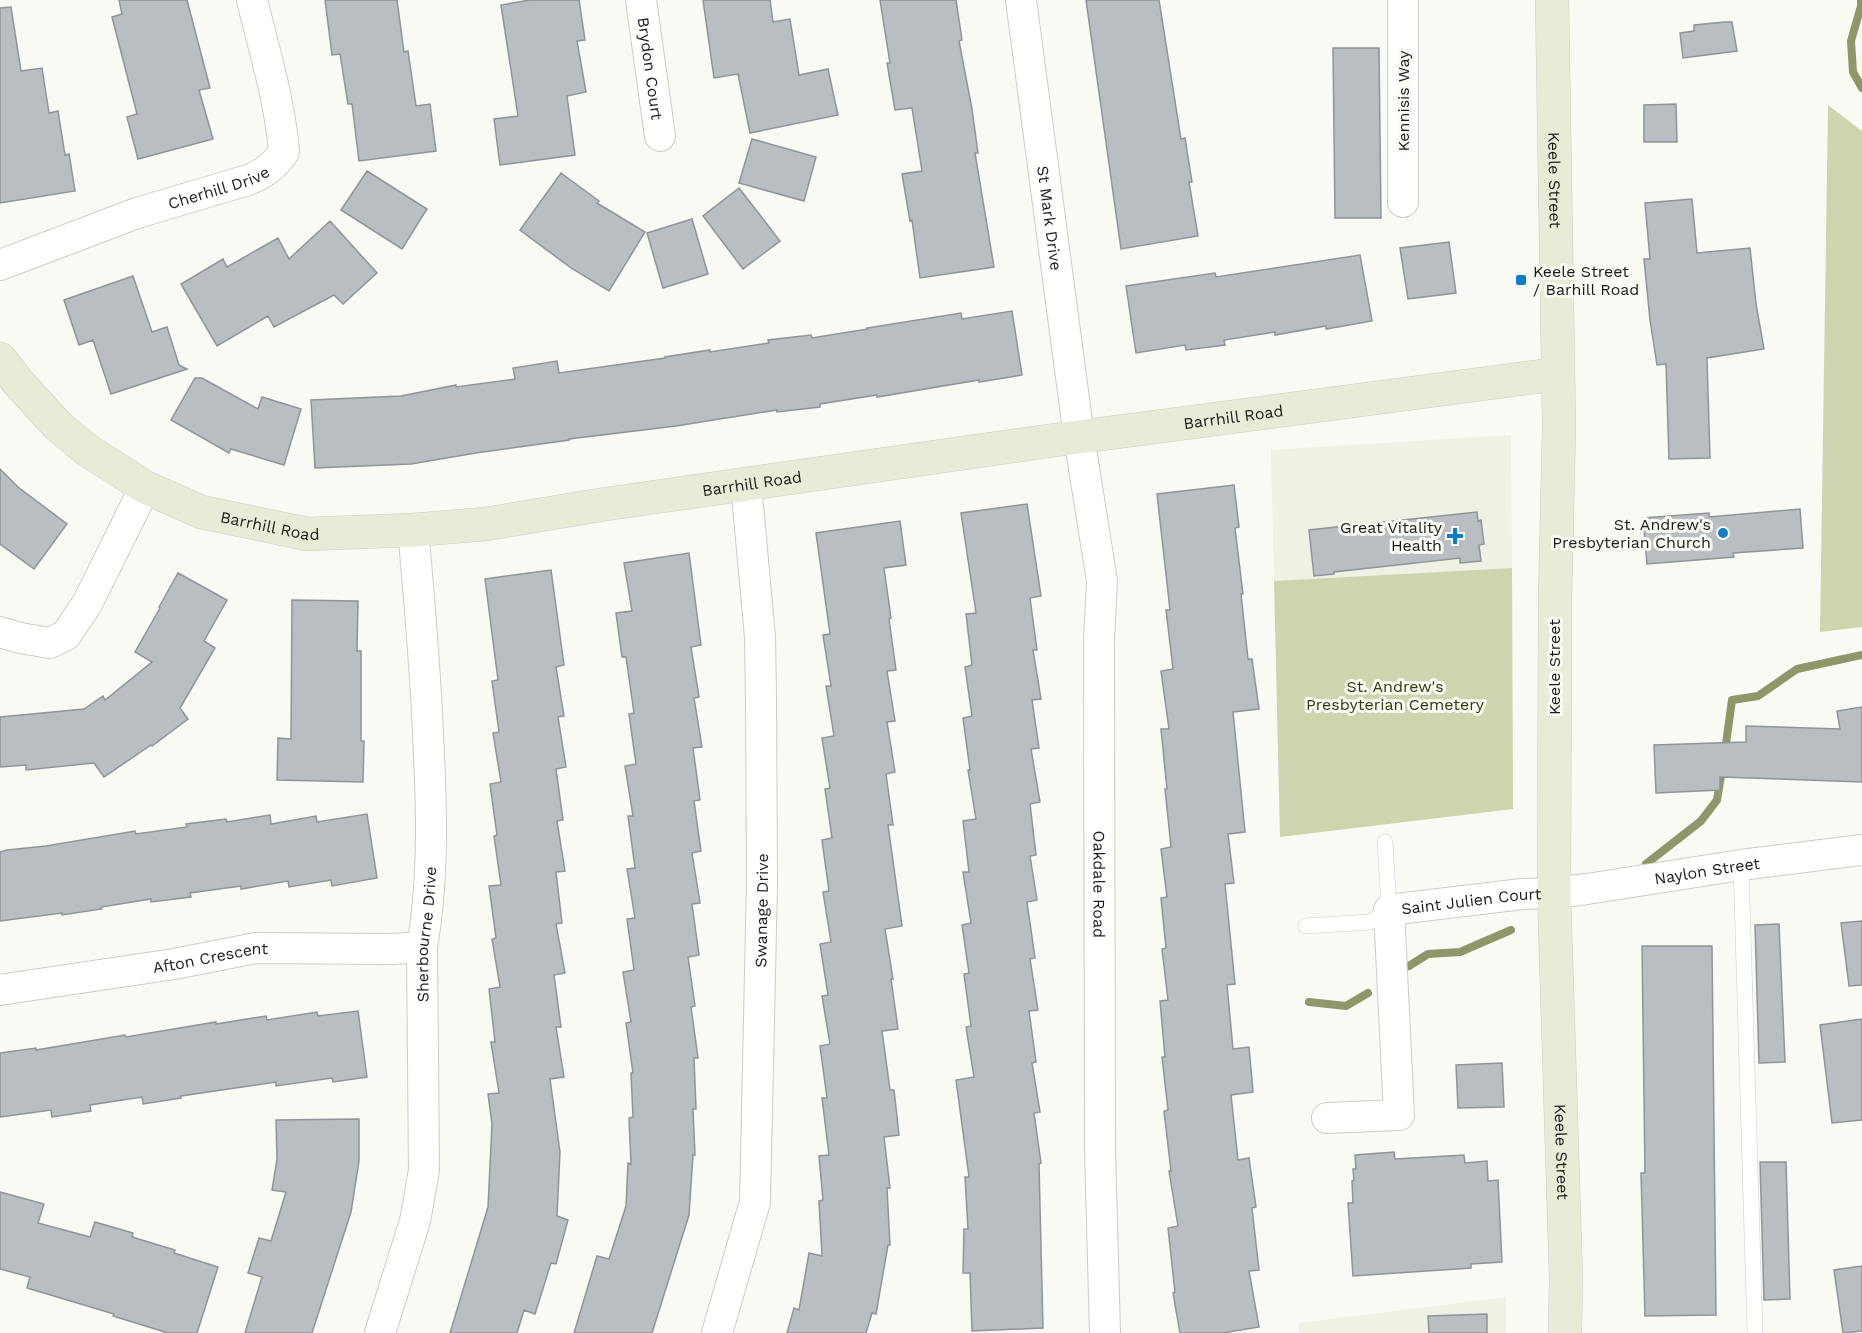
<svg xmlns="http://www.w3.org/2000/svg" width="1862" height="1333" viewBox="0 0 1862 1333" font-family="'Work Sans',sans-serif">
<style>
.built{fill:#eef1e3}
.green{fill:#cdd5ae}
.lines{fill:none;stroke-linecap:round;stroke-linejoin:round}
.stream{stroke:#8e966a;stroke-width:8}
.building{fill:#b9bec2;stroke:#909499;stroke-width:1.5}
.lane-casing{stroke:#cbccc7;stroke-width:16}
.street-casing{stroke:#cbccc7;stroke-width:32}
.secondary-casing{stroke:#cbccc7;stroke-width:34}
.lane{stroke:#fff;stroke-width:15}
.street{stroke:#fff;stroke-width:30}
.secondary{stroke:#e8ebd6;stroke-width:33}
.poi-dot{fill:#127cc7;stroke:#f9faf4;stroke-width:2}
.labels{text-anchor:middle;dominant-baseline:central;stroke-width:6;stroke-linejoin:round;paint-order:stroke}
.street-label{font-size:16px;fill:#1a1b19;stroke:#f9faf4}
.poi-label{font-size:16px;fill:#1a1b19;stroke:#f9faf4;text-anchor:end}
.park-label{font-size:16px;fill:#343909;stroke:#f9faf4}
</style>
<rect width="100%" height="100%" fill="#f9faf4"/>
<path class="built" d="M 1511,435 L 1512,568 L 1274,581 L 1271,450 Z
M 1506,1297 L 1506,1333 L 1299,1333 L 1299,1323 Z"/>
<path class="green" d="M 1828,105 L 1862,131 L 1862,627 L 1820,632 Z
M 1512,568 L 1513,809 L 1280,837 L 1274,581 Z"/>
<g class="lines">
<path class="stream" d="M 1861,0 L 1861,6 L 1851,41 L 1853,72 L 1862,88
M 1725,751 L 1732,700 L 1758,696 L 1797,669 L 1862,655
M 1646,864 L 1701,821 L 1717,800 L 1722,769
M 1409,966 L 1428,954 L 1460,952 L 1511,930
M 1309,1002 L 1346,1006 L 1368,993"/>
</g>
<path class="building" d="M 119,0 L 187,0 L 210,88 L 199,90 L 213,139 L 138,159 L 127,117 L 137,114 L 112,17 L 122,14 Z
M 325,0 L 397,0 L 404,52 L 408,51 L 416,106 L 430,104 L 436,151 L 359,161 L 352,104 L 348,104 L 340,54 L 332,55 Z
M 530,0 L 579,0 L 585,40 L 577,41 L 586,92 L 567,96 L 575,155 L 500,165 L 494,119 L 518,116 L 501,5 Z
M 703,0 L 770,0 L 773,22 L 790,19 L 799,75 L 828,69 L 838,115 L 750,133 L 738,74 L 714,78 Z
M 880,0 L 956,0 L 962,40 L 959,41 L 972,109 L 978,153 L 975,153 L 994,267 L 920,278 L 912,220 L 910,221 L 902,174 L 922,171 L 912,108 L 895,110 L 887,63 L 890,63 Z
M 1086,0 L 1159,0 L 1181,139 L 1185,138 L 1192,182 L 1189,182 L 1198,236 L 1121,249 Z
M 11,7 L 21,71 L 42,68 L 49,113 L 58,111 L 65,155 L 69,154 L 75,191 L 0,203 L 0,8 Z
M 1725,22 L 1732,22 L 1737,51 L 1683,58 L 1680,33 L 1694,31 L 1694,25 Z
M 1333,48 L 1379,48 L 1381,218 L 1335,218 Z
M 1676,104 L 1677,142 L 1644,142 L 1644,105 Z
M 752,139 L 816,157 L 804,201 L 739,183 Z
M 367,171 L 427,209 L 402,249 L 341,210 Z
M 561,173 L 599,201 L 597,203 L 645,232 L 609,291 L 571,268 L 520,230 Z
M 739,188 L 780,241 L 743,269 L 703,216 Z
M 1692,199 L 1697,253 L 1750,248 L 1756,304 L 1764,349 L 1707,358 L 1710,458 L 1669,459 L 1666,364 L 1657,365 L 1650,320 L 1644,259 L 1650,259 L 1645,203 Z
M 692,219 L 708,274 L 663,288 L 647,233 Z
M 330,221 L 377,273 L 343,304 L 334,295 L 274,327 L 268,316 L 217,346 L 181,284 L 223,259 L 227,267 L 278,238 L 289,259 Z
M 1449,242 L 1456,293 L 1408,299 L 1400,248 Z
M 1360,255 L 1372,321 L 1326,329 L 1326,326 L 1275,335 L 1275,332 L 1224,340 L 1225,345 L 1186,350 L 1185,345 L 1136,353 L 1126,286 L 1215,273 L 1216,277 Z
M 133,276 L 152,332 L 167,327 L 179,365 L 187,369 L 111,394 L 93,340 L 79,345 L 64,300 Z
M 1012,311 L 1022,375 L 979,382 L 979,380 L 877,397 L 877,395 L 820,404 L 820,407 L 777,412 L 777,410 L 676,426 L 569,439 L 569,440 L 476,453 L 411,464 L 315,468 L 311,400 L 401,396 L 456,385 L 456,387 L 515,379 L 513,368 L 557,361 L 559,373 L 665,358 L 665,357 L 710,350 L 710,352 L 769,343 L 768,340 L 811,335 L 812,338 L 868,329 L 867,328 L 961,313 L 962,319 Z
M 195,378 L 202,378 L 258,409 L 262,397 L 301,409 L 284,465 L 231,449 L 229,453 L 171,420 Z
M 0,469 L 18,487 L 67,524 L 34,569 L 0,544 Z
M 1234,485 L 1239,527 L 1235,528 L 1243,594 L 1241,594 L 1248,659 L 1252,659 L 1259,709 L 1233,712 L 1245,832 L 1228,834 L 1234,883 L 1225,884 L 1235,984 L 1227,985 L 1233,1049 L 1249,1047 L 1253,1092 L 1231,1095 L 1238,1160 L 1249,1158 L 1256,1207 L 1252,1208 L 1259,1270 L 1249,1271 L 1259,1327 L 1223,1333 L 1180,1333 L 1173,1293 L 1175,1292 L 1168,1228 L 1178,1226 L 1169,1171 L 1171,1171 L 1164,1111 L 1168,1110 L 1162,1057 L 1165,1057 L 1160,1001 L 1168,1000 L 1162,949 L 1166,948 L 1161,898 L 1167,897 L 1161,849 L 1171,847 L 1165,789 L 1167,789 L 1161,729 L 1169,729 L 1161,671 L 1173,669 L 1166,610 L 1170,610 L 1157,494 Z
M 1027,504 L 1041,596 L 1030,598 L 1037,650 L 1033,650 L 1041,699 L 1032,700 L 1039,748 L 1031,749 L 1040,802 L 1030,804 L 1036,855 L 1030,856 L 1037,900 L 1027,902 L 1035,958 L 1030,959 L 1038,1010 L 1029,1011 L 1036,1062 L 1032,1063 L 1040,1112 L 1034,1113 L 1041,1163 L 1039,1164 L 1043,1328 L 972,1331 L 970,1273 L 963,1273 L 964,1229 L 968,1229 L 965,1177 L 969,1177 L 956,1080 L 974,1077 L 966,1027 L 971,1026 L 964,974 L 969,973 L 962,925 L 971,923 L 963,872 L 969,872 L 963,821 L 976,819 L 968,770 L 970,770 L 963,718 L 972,716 L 965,667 L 972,665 L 966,614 L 976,613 L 961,513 Z
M 1800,509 L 1803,548 L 1733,553 L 1734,557 L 1647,564 L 1643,518 L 1709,513 L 1709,517 Z
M 1477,512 L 1478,521 L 1481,520 L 1484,544 L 1479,545 L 1481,561 L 1460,563 L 1460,558 L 1334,572 L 1334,574 L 1314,576 L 1309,530 Z
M 900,521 L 906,565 L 884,568 L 891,618 L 889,619 L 896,670 L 887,671 L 895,721 L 887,722 L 895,772 L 886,774 L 893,825 L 888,825 L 902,926 L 885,929 L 893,979 L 891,979 L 898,1029 L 882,1031 L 890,1090 L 894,1090 L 899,1135 L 884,1137 L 890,1188 L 887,1188 L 890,1245 L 888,1245 L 876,1314 L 872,1313 L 866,1333 L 787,1333 L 794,1308 L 799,1310 L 809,1253 L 822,1256 L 819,1201 L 823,1200 L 819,1156 L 829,1155 L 822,1098 L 827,1098 L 820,1046 L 830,1044 L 822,996 L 828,995 L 820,944 L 831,942 L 823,892 L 829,891 L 822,840 L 832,838 L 825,789 L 830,788 L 822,738 L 834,736 L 826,686 L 831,686 L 823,635 L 830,634 L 816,533 Z
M 689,553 L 701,645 L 691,647 L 699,697 L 694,698 L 702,747 L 693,748 L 700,800 L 694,801 L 701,851 L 692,853 L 700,903 L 692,904 L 699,955 L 688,957 L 695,1006 L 691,1007 L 698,1058 L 694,1058 L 696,1109 L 693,1109 L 695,1155 L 693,1155 L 689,1215 L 652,1333 L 574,1333 L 597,1256 L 609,1259 L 626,1206 L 628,1163 L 631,1164 L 629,1118 L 633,1117 L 631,1073 L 633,1073 L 626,1023 L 631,1022 L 623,972 L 634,970 L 627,919 L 635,918 L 627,869 L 635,868 L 628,816 L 633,816 L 625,766 L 636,764 L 629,714 L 634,713 L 626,657 L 622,657 L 616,613 L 632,611 L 624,563 Z
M 551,570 L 564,665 L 556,667 L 564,716 L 558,717 L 566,767 L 556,769 L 563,820 L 557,821 L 565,871 L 556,872 L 562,923 L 556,924 L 565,973 L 554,975 L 561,1027 L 556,1027 L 564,1077 L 550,1079 L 560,1152 L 557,1216 L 568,1220 L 556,1264 L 551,1263 L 535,1314 L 524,1310 L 517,1333 L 450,1333 L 488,1207 L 492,1124 L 488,1094 L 499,1093 L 491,1042 L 495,1042 L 489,989 L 500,987 L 492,939 L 496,938 L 489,886 L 501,885 L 494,836 L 497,835 L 490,784 L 501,782 L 493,733 L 499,732 L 492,681 L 498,680 L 485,579 Z
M 178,573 L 227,600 L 204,641 L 215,648 L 180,708 L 188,719 L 152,746 L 151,745 L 104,777 L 94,763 L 26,770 L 26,765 L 0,767 L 0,717 L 84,709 L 103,696 L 105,700 L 152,662 L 135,652 L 160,608 L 159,607 Z
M 292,600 L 358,601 L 357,651 L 361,651 L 361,741 L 364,741 L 363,782 L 277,780 L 278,738 L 291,739 Z
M 1862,707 L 1862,782 L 1720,777 L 1720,790 L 1656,793 L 1654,745 L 1746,742 L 1746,726 L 1840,729 L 1837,711 Z
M 367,814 L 377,878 L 332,886 L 331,880 L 289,887 L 288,881 L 241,889 L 241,886 L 190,893 L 191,897 L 151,902 L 151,899 L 101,907 L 102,909 L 62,915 L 62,913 L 0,921 L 0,852 L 7,850 L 46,846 L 135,831 L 136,834 L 187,827 L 186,824 L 226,819 L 227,822 L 270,815 L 271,824 L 316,816 L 317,822 Z
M 1862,921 L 1862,985 L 1849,986 L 1841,923 Z
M 1779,924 L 1785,1062 L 1759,1063 L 1755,925 Z
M 1642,946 L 1712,946 L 1716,1315 L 1645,1316 L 1641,1173 L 1645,1173 Z
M 358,1011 L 367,1077 L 333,1082 L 332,1078 L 276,1086 L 276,1082 L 181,1096 L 181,1098 L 143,1104 L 142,1097 L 90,1105 L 91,1111 L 52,1117 L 51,1110 L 0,1117 L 0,1053 L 36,1048 L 36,1050 L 125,1035 L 126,1037 L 216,1022 L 216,1024 L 266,1016 L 267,1020 L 317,1012 L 318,1016 Z
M 1862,1019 L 1862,1120 L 1832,1123 L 1820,1025 Z
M 1502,1063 L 1504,1107 L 1458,1108 L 1456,1065 Z
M 359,1119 L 359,1161 L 351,1212 L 312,1333 L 245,1333 L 262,1277 L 248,1273 L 259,1238 L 271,1241 L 286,1192 L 272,1190 L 277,1159 L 276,1120 Z
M 1394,1152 L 1395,1159 L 1464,1155 L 1465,1163 L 1487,1161 L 1488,1181 L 1498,1180 L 1502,1262 L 1471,1264 L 1471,1268 L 1353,1276 L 1348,1203 L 1353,1203 L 1352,1181 L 1354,1180 L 1353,1169 L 1356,1169 L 1355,1155 Z
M 1760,1162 L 1786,1162 L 1790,1299 L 1764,1300 Z
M 0,1192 L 44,1204 L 38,1223 L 90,1237 L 95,1222 L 133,1233 L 132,1237 L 175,1250 L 174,1253 L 218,1267 L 197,1333 L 168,1333 L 113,1316 L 114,1314 L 27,1288 L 30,1277 L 0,1269 Z
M 1862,1266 L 1862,1331 L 1843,1333 L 1834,1270 Z
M 1487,1314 L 1487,1333 L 1429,1333 L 1428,1316 Z"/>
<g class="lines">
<g class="lane-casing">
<path id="lane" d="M 1741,865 L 1755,1333
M 1306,926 L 1370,922 L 1389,910 L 1385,842"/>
</g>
<g class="street-casing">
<g id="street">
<path id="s1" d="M 641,0 L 660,136"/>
<path id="s2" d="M 1021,0 L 1079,437 L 1102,581 L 1099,640 L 1100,1150 L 1105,1333"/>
<path d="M 1403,0 L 1403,202"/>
<path id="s3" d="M 0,265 L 137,213 L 248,180 C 264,174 274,166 284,152 C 280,101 264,50 252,0"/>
<path d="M 0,632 L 20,638 L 50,643 L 66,635 L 87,604 L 145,487"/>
<path id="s4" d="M 0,990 L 174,964 L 256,948 L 392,949 L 422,947"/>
<path id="s5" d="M 1327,1118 L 1399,1115 L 1389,910 L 1522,894 L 1554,893 L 1587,889 L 1741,865 L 1862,850"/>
<path id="s6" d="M 380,1333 L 415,1221 L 424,1170 L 422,947 C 433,884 432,819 429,755 C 426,680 420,605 413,530"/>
<path id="s7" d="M 717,1333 L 755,1202 L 762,883 L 761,697 L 760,637 L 746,484"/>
</g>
</g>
<g class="secondary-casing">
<g id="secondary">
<path id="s8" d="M 1552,0 L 1559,425 L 1555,601 L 1554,893 L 1566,1279 L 1565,1333"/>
<path id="s9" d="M 0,359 L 17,381 L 58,426 L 87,450 L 145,487 L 201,512 L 307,534 L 413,530 L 486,524 L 606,504 L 1048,441 L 1558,374"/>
</g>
</g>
<use href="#lane" class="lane"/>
<use href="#street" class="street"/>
<use href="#secondary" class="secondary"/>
</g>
<g class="poi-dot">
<rect x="1515" y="274" width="12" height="12" rx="3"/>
<circle cx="1723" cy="533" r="6"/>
<path d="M1452 527h6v6h6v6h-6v6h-6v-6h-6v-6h6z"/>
</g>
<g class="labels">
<g class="street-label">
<text stroke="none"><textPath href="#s1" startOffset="69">Brydon Court</textPath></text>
<text transform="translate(1403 101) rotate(-90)">Kennisis Way</text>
<text stroke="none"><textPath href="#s8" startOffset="180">Keele Street</textPath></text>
<text stroke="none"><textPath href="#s3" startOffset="232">Cherhill Drive</textPath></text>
<text stroke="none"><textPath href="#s2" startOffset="220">St Mark Drive</textPath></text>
<text stroke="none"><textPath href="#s9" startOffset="1299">Barrhill Road</textPath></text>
<text stroke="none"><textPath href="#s9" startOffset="813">Barrhill Road</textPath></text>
<text stroke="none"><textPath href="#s9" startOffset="327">Barrhill Road</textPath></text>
<text transform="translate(1554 667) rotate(-90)">Keele Street</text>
<text stroke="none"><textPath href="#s5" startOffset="598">Naylon Street</textPath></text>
<text stroke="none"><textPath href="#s2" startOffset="890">Oakdale Road</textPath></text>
<text stroke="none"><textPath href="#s5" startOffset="360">Saint Julien Court</textPath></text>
<text stroke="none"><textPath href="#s7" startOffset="428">Swanage Drive</textPath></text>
<text stroke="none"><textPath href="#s6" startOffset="405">Sherbourne Drive</textPath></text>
<text stroke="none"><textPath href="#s4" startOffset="213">Afton Crescent</textPath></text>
<text stroke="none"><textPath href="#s8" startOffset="1152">Keele Street</textPath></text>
</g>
<g class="poi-label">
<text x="1533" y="271" text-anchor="start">Keele Street<tspan x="1533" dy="18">/ Barhill Road</tspan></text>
<text x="1711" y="524">St. Andrew's<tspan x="1711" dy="18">Presbyterian Church</tspan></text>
<text x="1442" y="527">Great Vitality<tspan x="1442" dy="18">Health</tspan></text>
</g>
<g class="park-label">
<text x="1395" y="686">St. Andrew's<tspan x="1395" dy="18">Presbyterian Cemetery</tspan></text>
</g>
</g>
</svg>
